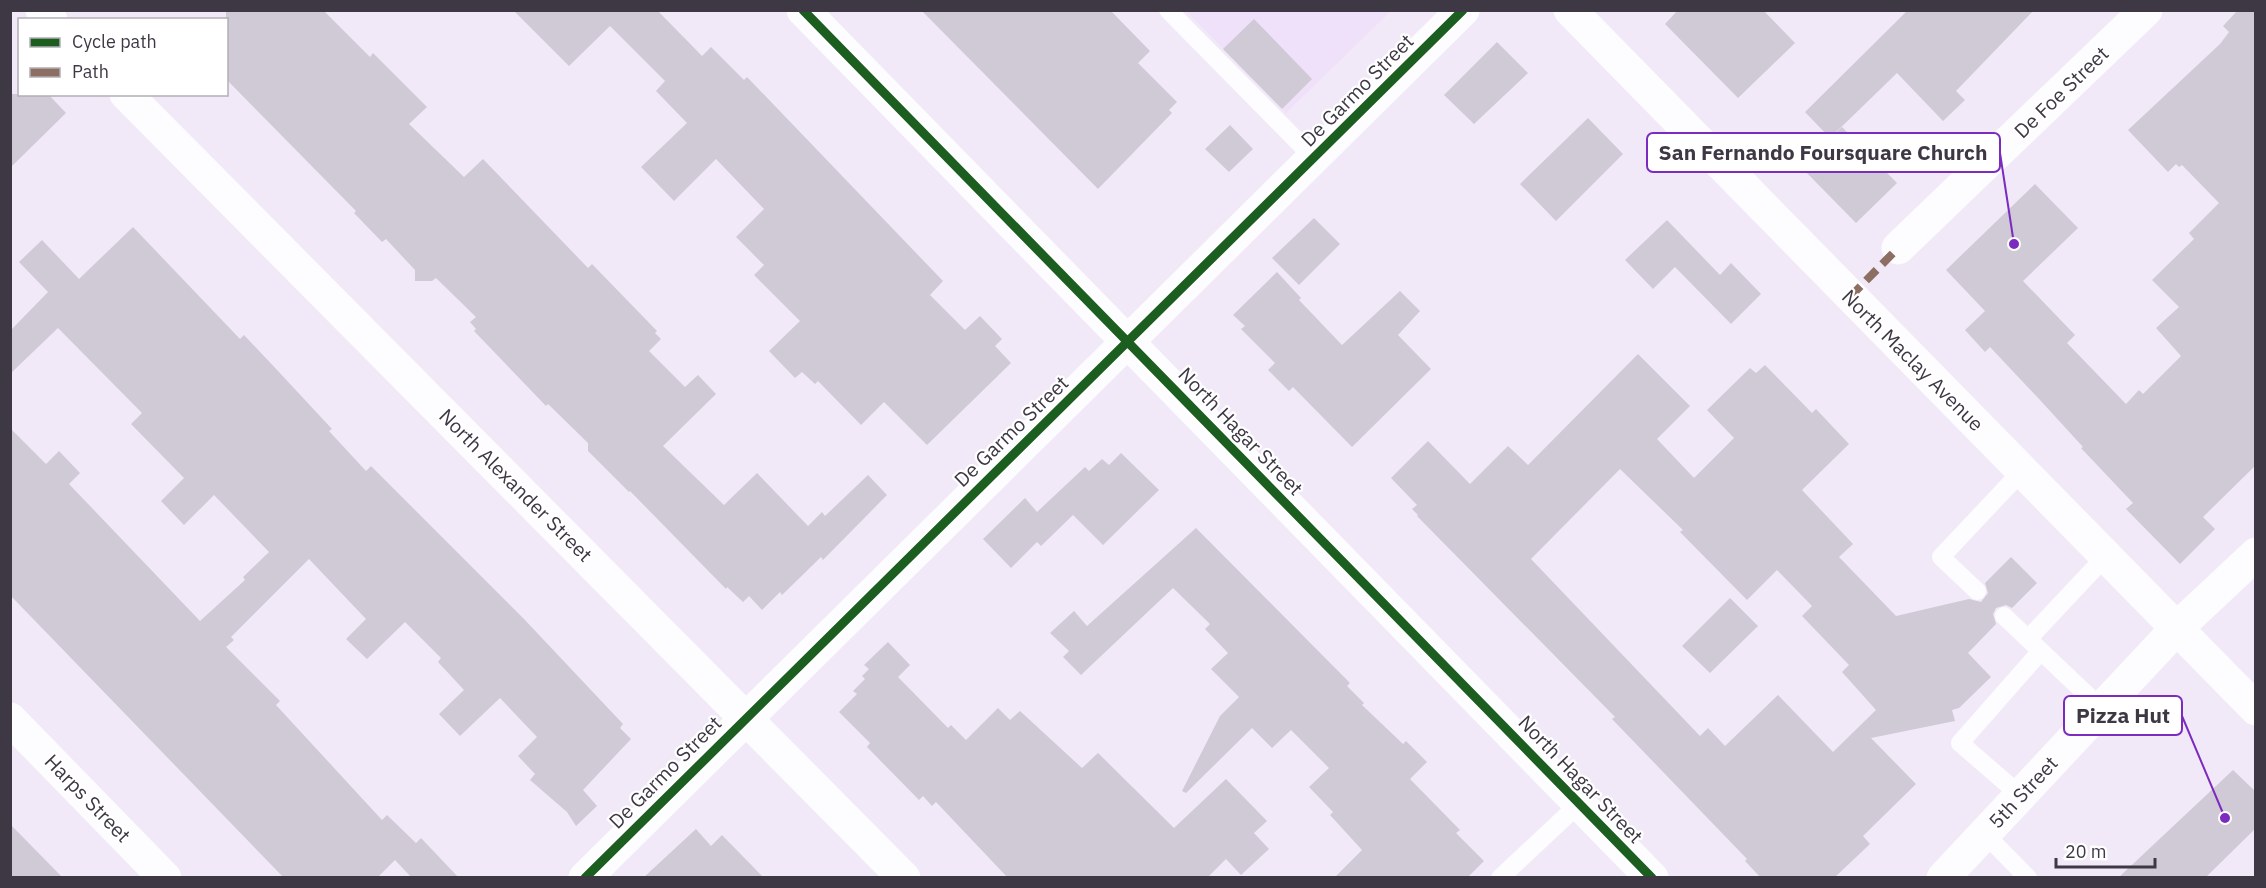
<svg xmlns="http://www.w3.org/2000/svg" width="2266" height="888" viewBox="0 0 2266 888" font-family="'IBM Plex Sans',sans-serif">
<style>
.built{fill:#eee1f9}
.building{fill:#d0c9d6;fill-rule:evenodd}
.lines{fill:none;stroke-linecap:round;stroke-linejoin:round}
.lane{stroke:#fdfcfe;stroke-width:18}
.street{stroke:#fdfcfe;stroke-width:33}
.secondary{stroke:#fdfcfe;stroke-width:33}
.primary{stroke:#fdfcfe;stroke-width:33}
.quiet{stroke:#8d6e63;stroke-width:8;stroke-dasharray:15 8;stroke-linecap:butt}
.cycleway-casing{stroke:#fff;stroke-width:13}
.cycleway{stroke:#1b5e20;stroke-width:9}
.labels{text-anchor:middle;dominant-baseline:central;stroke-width:4.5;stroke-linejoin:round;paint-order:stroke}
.street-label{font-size:20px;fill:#3e3845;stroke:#fff}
.leader{fill:none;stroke:#7b2cbf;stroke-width:2}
.callout-dot{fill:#7b2cbf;stroke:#fff;stroke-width:2}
.callout{fill:#fff;stroke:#7b2cbf;stroke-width:2}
.callout-label{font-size:21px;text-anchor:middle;font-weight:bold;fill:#3e3845}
</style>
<rect width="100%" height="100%" fill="#f1e9f8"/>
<path class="built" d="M 1186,11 L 1391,11 L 1286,113 Z"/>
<path class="building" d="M 226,10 L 323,10 L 370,57 L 373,53 L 427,107 L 409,124 L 464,177 L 483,159 L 588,268 L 592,264 L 657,331 L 655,333 L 661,339 L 649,351 L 685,387 L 698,375 L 716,394 L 663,446 L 724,505 L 757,473 L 808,526 L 822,512 L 825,516 L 868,475 L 887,495 L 823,560 L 821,557 L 782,595 L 780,592 L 762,610 L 749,596 L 743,602 L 727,587 L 726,589 L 630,491 L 629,492 L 588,451 L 588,443 L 548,404 L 546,406 L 474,331 L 476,329 L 470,322 L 476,317 L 436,278 L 432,281 L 415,281 L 415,270 L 386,239 L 382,242 L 354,213 L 356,211 L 226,79 Z
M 513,10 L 657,10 L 702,56 L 711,47 L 744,80 L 747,77 L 943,281 L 930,295 L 965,330 L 980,316 L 1002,339 L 995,346 L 1011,363 L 927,445 L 884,402 L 861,425 L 818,381 L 815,384 L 802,372 L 795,378 L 769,351 L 800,321 L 754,275 L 764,265 L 736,237 L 764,209 L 716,159 L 674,201 L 641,167 L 687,123 L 656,91 L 665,81 L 610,26 L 569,66 Z
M 921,10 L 1110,10 L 1150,51 L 1138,63 L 1177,102 L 1169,110 L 1172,113 L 1098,189 Z
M 1678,10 L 1763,10 L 1795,43 L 1738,98 L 1665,24 Z
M 1908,10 L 2034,10 L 1956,91 L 1965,100 L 1943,121 L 1897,73 L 1830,138 L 1805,112 Z
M 2238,10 L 2256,10 L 2256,465 L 2203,517 L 2215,529 L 2180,564 L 2126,509 L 2133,503 L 2081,448 L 2083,447 L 2040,400 L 1990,347 L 1985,352 L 1965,330 L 1985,311 L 1946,270 L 2035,184 L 2078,228 L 2023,281 L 2075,335 L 2067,343 L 2126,404 L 2139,390 L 2143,394 L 2181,356 L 2156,328 L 2179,307 L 2152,280 L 2194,239 L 2189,233 L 2219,203 L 2182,165 L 2179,167 L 2176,164 L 2168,172 L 2128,130 L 2220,44 L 2229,32 L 2223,26 Z
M 1254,19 L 1312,79 L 1282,109 L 1223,49 Z
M 1497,42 L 1528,73 L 1474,124 L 1444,95 Z
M 10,94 L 48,94 L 66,113 L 10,168 Z
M 1588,118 L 1623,154 L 1556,221 L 1520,184 Z
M 1230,125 L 1253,149 L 1229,172 L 1205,149 Z
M 1842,127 L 1897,183 L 1856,223 L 1801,167 Z
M 1314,218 L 1340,244 L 1299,285 L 1272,258 Z
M 1667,220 L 1720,275 L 1731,263 L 1761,294 L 1731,324 L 1675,267 L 1653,289 L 1625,260 Z
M 133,227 L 240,339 L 244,335 L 278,371 L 332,429 L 329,431 L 366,471 L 371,466 L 524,619 L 623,724 L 620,728 L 631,739 L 583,790 L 597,806 L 576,826 L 567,812 L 530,780 L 535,774 L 518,756 L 537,737 L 500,698 L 460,736 L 439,714 L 464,690 L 438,662 L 441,658 L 405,622 L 367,659 L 346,639 L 366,619 L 309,559 L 231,637 L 234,640 L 226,647 L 280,701 L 276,705 L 382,820 L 387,815 L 416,843 L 421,838 L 459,878 L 412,878 L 395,860 L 377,878 L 284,878 L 10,595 L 10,428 L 46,464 L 59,451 L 80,473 L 69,484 L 200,621 L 245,580 L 243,577 L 269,552 L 214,495 L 184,525 L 161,501 L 184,478 L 131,424 L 142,413 L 58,328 L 10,374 L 10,331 L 48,292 L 19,262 L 42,240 L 79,279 Z
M 1277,272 L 1301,298 L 1299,300 L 1342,345 L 1400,291 L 1420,311 L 1398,335 L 1431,369 L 1352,447 L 1293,387 L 1289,391 L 1268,370 L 1275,363 L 1241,329 L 1245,326 L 1233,315 Z
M 1638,354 L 1690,406 L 1657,439 L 1694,478 L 1734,438 L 1707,410 L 1750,368 L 1756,373 L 1765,365 L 1812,413 L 1816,409 L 1849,444 L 1802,490 L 1853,544 L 1839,557 L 1896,616 L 1969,599 L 1981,602 L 1988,593 L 1985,583 L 2011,557 L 2037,583 L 2012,608 L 2006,605 L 1996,608 L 1993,614 L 1996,624 L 1968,653 L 1991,677 L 1959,708 L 1952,710 L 1955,721 L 1871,738 L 1916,784 L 1863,836 L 1870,844 L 1834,878 L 1761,878 L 1745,861 L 1747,859 L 1612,719 L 1615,717 L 1417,516 L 1418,515 L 1412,509 L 1417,505 L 1391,478 L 1428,441 L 1470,484 L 1508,446 L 1528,465 ZM 1620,469 L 1683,530 L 1680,532 L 1747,600 L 1777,570 L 1812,606 L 1802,616 L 1849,665 L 1842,672 L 1876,710 L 1833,752 L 1778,695 L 1725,746 L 1708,728 L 1700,736 L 1531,559 Z
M 1121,453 L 1159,490 L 1103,545 L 1073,515 L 1041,546 L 1037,542 L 1011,568 L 983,539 L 1025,498 L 1037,512 L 1085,467 L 1089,471 L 1102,459 L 1109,465 Z
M 1196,528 L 1350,683 L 1347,686 L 1364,703 L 1362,705 L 1403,744 L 1406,741 L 1427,762 L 1410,779 L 1460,830 L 1456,833 L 1484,861 L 1467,878 L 1334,878 L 1362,850 L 1330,815 L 1333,812 L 1309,787 L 1329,768 L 1291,730 L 1272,748 L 1252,728 L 1186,793 L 1182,791 L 1220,716 L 1239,697 L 1211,669 L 1228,653 L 1205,629 L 1210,624 L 1173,588 L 1081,675 L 1063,657 L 1069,651 L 1050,633 L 1074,611 L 1087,626 Z
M 1730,598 L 1758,626 L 1710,673 L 1682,646 Z
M 888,642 L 910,665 L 898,677 L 948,728 L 951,725 L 966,740 L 998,708 L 1010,720 L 1020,711 L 1082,768 L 1098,753 L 1174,828 L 1226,779 L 1267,821 L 1254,833 L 1269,849 L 1241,875 L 1226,859 L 1207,878 L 1008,878 L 936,802 L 932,806 L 923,796 L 919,800 L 867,747 L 870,743 L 839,712 L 857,694 L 853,691 L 865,679 L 862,676 L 869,669 L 864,665 Z
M 2233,770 L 2256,792 L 2256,828 L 2205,878 L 2118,878 Z
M 10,824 L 63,878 L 10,878 Z
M 696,829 L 711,846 L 722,835 L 764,878 L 643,878 Z"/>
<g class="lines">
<path class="lane" d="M 1168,10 L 1314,158
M 1977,591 L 1941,557 L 2022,471
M 2004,616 L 2102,709
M 2028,639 L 2106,556
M 2020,795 L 1960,743 L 2041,651
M 1984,833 L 2028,878
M 1500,878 L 1580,803"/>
<path class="street" d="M 42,10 L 51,20
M 803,10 L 1652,878
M 126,94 L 904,878
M 1898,248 L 2146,10
M 10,719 L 165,878
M 585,878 L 1463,10"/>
<path class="secondary" d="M 1943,878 L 2177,628 L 2256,554"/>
<path class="primary" d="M 1570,10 L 2256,709"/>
<path class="quiet" d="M 1850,297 L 1898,248"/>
<g class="cycleway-casing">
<path id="cycleway" d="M 803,10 L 1652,878
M 585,878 L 1463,10"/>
</g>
<use href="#cycleway" class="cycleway"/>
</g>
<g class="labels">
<g class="street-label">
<text transform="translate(1357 90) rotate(-45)">De Garmo Street</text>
<text transform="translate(2061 92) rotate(-44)">De Foe Street</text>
<text transform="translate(1913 360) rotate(45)">North Maclay Avenue</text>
<text transform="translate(1011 431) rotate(-44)">De Garmo Street</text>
<text transform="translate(1241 431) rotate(46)">North Hagar Street</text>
<text transform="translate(516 485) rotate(45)">North Alexander Street</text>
<text transform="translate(665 772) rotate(-45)">De Garmo Street</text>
<text transform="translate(1581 779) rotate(46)">North Hagar Street</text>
<text transform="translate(2023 792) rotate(-47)">5th Street</text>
<text transform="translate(88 798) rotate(46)">Harps Street</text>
</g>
</g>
<path class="leader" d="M2014 244L2000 153M2225 818L2182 716"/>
<g class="callout-dot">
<circle cx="2014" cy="244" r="6"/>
<circle cx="2225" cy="818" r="6"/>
</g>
<g class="callout">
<rect x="1647" y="133" width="353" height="39" rx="6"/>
<rect x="2064" y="696" width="118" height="39" rx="6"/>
</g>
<g class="callout-label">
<text x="1823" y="160">San Fernando Foursquare Church</text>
<text x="2123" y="723">Pizza Hut</text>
</g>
<rect width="2266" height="888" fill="none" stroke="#3e3845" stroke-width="24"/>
<rect x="18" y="18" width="210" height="78" fill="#ffffff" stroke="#b2afb5" stroke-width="1.5"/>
<rect x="30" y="38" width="30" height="9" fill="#1b5e20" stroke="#b2afb5" stroke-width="1.5"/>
<text x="72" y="48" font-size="18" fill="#3e3845">Cycle path</text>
<rect x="30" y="68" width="30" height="9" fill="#8d6e63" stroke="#b2afb5" stroke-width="1.5"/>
<text x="72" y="78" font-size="18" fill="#3e3845">Path</text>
<path d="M2056 858v9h99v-9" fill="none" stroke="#3e3845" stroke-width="3"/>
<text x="2065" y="858" font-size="18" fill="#3e3845" stroke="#ffffff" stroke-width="4.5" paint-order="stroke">20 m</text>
</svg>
